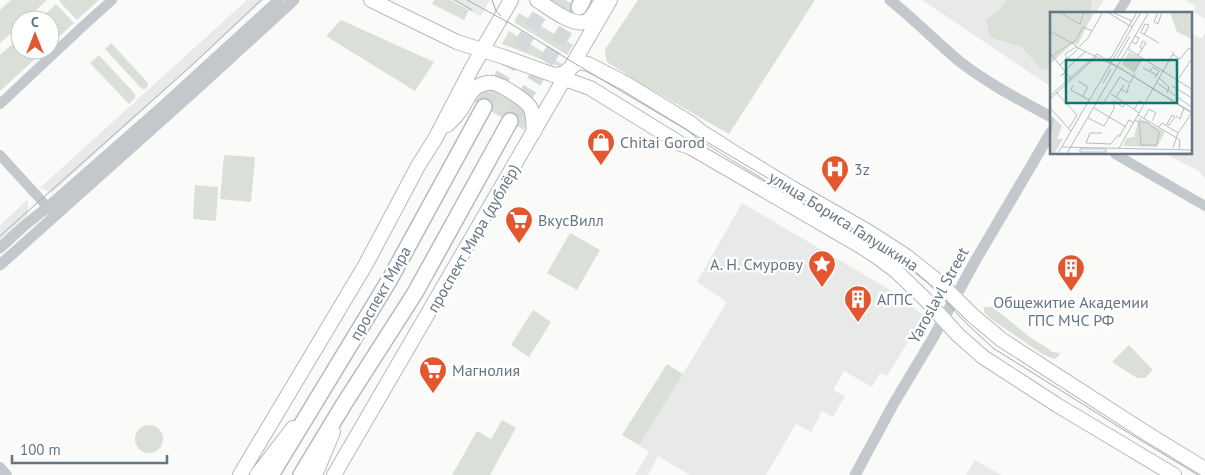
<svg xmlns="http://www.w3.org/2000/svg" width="1205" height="475" viewBox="0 0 1205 475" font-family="'PT Sans',sans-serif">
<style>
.built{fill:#e8e9e9}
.green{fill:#dadfd7}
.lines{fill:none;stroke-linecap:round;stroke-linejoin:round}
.primary-tunnel{stroke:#d5d9db;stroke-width:15;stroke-dasharray:15 8;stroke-linecap:butt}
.secondary-casing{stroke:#b3babf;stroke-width:16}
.primary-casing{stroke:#b5babe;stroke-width:18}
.minor{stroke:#c3c8cc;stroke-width:10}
.tertiary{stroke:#c3c8cc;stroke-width:11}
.secondary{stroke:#fff;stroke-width:14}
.primary{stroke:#fff;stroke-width:15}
.tram{stroke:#a2aab0;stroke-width:1}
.labels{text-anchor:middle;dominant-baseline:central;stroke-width:5;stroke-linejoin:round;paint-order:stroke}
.poi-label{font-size:16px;fill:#657683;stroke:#fff;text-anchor:start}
.street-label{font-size:16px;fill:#657683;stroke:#fff}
.inset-road{fill:none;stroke:#b5bdc2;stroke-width:1}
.view{fill:#0f766e;fill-opacity:0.15;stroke:#0f766e;stroke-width:2.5}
.inset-edge{fill:none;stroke:#657683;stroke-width:2.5}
</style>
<rect width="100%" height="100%" fill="#fafaf8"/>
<path class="built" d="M 247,0 L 264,0 L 52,193 L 39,187 L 42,186 Z
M 449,0 L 490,0 L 480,17 L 480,16 Z
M 922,0 L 1104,0 L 1095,14 L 1051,14 L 1051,80 L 1048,85 Z
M 1185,0 L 1205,0 L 1205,19 L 1193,12 L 1196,6 Z
M 1191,33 L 1202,39 L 1205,33 L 1205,179 L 1199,171 L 1165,154 L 1191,154 Z
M 28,199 L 28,214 L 0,240 L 0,225 Z
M 742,203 L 894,292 L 924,316 L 887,376 L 880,373 L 872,387 L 844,371 L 833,390 L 845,396 L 833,417 L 822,411 L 811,432 L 796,424 L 766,475 L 690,475 L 658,456 L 648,475 L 635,475 L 649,452 L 639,445 L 727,302 L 697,282 Z
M 975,460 L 998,473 L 1002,475 L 966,475 Z"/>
<path class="green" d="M 11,0 L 47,0 L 25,20 L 20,20 L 20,25 L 0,43 L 0,10 Z
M 61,0 L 99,0 L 77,20 L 59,1 Z
M 434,0 L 449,0 L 469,10 L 464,20 L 432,4 Z
M 546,0 L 565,0 L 590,13 L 581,19 Z
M 638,0 L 815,0 L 729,134 L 640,83 L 607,62 L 605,53 L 606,48 Z
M 1007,0 L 1091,0 L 1092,7 L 1088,14 L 1051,14 L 1051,70 L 1040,68 L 1022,47 L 990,37 L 986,20 L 999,10 Z
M 56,4 L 74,23 L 50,45 L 50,20 L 39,20 Z
M 519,13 L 573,45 L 567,55 L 514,22 Z
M 341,20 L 434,62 L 415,91 L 326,36 Z
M 509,31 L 562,64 L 561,67 L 502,44 Z
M 20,37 L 20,50 L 45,50 L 0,91 L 0,55 Z
M 111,43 L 148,83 L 148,86 L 145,89 L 142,89 L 105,49 Z
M 99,55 L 135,94 L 135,98 L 129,104 L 90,63 Z
M 488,89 C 495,90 500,94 507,98 C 520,106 533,112 524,130 L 471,100 L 475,94 Z
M 224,155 L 255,157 L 251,202 L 220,199 Z
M 195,185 L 218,187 L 216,221 L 193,219 Z
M 570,233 L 600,250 L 577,290 L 547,273 Z
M 984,307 L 990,307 L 995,309 L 1031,338 L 1046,347 L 1052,352 L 1060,353 L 1059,356 L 1054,359 L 1042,354 L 990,318 L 984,312 Z
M 533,310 L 551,322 L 529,357 L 511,345 Z
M 1129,345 L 1153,370 L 1145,378 L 1137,378 L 1112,362 Z
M 667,364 L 683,374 L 639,445 L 622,435 Z
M 502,420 L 516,428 L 490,475 L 452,475 L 477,431 L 491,439 Z
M135 439a14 14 0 1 1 28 0a14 14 0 1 1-28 0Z"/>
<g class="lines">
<path class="primary-tunnel" d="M 484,107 L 548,0
M 510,121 L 578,9"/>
<g class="secondary-casing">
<path id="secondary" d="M 371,0 L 457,42 L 504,57 L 590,88 L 681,144 L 690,147 L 862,247 L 880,259 L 896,271 L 927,301 L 958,335 L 983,357 L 1057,405 L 1174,475
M 537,0 C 548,7 574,28 587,21 C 592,18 596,10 599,5
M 553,75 L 563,74 L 574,65 L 578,62 L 588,64 L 625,83 L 692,124 L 700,131 L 733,152 L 792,188 L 869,232 L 906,256 L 940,283 L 972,315 L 1002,340 L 1146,433 L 1205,469
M 447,125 C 452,121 456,116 460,111 C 466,103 469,91 478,86 C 482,84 488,82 493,83 C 502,85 528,101 531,109 C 534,116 533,125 534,132
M 240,475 L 366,264 L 418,166 L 435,139 L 472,68 L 511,0
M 257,475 L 293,428
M 315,475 L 333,432
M 334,475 L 610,0"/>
</g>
<g class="primary-casing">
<path id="primary" d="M 579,7 L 583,0
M 271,475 L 390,279 L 484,107
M 301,475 L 344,404 L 415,293 L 510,121"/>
</g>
<path class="minor" d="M 1117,14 L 1126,0
M 0,104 L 81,28 L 112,0
M 1115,154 L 1205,206
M 0,155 L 53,213
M 0,467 L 7,475"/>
<path class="tertiary" d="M 890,0 C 914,19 935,41 959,61 C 987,83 1020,100 1051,117
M 0,248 L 25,225 L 48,207 L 162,107 L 279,0
M 0,265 L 198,88 L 294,0
M 855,475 L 894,403 L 933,338 L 974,263 L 1051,132"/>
<use href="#secondary" class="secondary"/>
<use href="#primary" class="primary"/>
<path class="tram" d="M 455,0 L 472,10
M 467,0 L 513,25 L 574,63 L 887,249 L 902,260 L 927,282 L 966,323 L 993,348 L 1124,430 L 1198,475
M 492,0 L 496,11 L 501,16
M 0,236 L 191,66 L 261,0"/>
</g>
<defs>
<g id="shop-pin" transform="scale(1.4375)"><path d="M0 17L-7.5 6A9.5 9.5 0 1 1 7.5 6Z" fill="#e4572e" stroke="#fff"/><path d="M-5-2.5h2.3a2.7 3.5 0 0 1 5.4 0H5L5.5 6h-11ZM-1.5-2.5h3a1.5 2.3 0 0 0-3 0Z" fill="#fff"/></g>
<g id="hospital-pin" transform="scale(1.4375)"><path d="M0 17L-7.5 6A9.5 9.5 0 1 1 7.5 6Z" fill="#e4572e" stroke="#fff"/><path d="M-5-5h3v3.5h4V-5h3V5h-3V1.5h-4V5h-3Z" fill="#fff"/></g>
<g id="supermarket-pin" transform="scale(1.4375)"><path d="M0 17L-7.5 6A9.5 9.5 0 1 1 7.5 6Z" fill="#e4572e" stroke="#fff"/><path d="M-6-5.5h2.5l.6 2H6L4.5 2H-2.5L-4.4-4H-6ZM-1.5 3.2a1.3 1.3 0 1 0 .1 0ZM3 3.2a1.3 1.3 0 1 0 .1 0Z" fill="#fff"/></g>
<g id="sight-pin" transform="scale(1.4375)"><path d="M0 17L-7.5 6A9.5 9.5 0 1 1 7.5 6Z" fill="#e4572e" stroke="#fff"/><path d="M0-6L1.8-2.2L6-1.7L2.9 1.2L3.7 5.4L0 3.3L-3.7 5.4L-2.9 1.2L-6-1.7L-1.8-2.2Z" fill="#fff"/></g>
<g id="building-pin" transform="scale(1.4375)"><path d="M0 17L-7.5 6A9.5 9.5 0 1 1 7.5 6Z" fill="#e4572e" stroke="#fff"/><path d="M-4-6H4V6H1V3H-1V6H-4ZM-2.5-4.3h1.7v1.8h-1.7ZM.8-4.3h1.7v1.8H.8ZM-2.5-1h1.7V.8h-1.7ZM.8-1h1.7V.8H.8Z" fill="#fff"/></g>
</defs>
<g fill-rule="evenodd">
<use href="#shop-pin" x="601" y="142"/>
<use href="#hospital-pin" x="835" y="169"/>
<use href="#supermarket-pin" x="519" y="220"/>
<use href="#sight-pin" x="822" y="264"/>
<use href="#building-pin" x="1071" y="268"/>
<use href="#building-pin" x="858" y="299"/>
<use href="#supermarket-pin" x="433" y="370"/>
</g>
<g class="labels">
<g class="poi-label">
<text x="620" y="142">Chitai Gorod</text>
<text x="854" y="169">3z</text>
<text x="538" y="220">ВкусВилл</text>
<text x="803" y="264" text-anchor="end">А. Н. Смурову</text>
<text x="877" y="299">АГПС</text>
<text x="1071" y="302" text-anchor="middle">Общежитие Академии<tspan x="1071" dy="18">ГПС МЧС РФ</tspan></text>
<text x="452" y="370">Магнолия</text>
</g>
<g class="street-label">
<text transform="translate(844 221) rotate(32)">улица Бориса Галушкина</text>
<text transform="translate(473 238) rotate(-60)">проспект Мира (дублёр)</text>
<text transform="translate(380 293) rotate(-60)">проспект Мира</text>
<text transform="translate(938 295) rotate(-61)">Yaroslavl Street</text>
</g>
</g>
<g transform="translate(1050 12)">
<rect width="142" height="142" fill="#fafaf8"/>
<path d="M 0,0 L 44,0 L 28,32 L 23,31 L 0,52 ZM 120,0 L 142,0 L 142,27 L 127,20 ZM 79,40 L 92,46 L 83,60 L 72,52 ZM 0,102 L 12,114 L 7,127 L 13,127 L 4,142 L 0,142 ZM 89,106 L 115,120 L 107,135 L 73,134 L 77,126 L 84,125 Z" fill="#dadfd7"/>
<path class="inset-road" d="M 9,0 L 30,12 L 34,0M 57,0 L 82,15M 62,0 L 82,9M 108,0 L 104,10 L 108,12 L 112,0M 0,19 L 27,34M 90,20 L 109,31M 91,20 L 95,12 L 99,13 L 94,23M 82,30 L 86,32 L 89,26 L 85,24M 29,35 L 38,26 L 53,0M 29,37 L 26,35 L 70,56 L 143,102M 78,37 L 143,78M 0,41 L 21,67M 122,42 L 130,47 L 139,36 L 143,39M 88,43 L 96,31 L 93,29 L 90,35 L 92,37M 2,44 L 26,28 L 33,15 L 42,19M 17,46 L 15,42 L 26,35M 57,47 L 61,46 L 87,0M 67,47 L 80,24M 10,53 L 27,38M 93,56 L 107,63M 18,58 L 11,64 L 14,61 ZM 14,59 L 35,40M 100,59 L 103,55 L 109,59 L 105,66M 83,61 L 92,47M 109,66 L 119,75 L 117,81M 129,66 L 143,45M 28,69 L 38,75 L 32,85M 106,70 L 143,96M 53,71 L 61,57M 23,73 L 21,78 L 39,88M 122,74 L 142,86M 71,77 L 77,81 L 79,72M 6,80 L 27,103M 61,82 L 66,85 L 74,73M 0,84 L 47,42 L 143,101M 66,85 L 89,101M 0,87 L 46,45M 52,93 L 70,65 L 80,71 L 85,62M 0,96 L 21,119M 44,96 L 76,115M 84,98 L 89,89 L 94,91M 88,103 L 130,128 L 129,138M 122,103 L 125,105 L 119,113 L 117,112 ZM 126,104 L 130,107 L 134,96M 38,106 L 54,114 L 64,97 L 64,89 L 73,95 L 75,92M 94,106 L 99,97 L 106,101 L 102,109M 85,108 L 89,110 L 91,134M 89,110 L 97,110 L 109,120 L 107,133 L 91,133M 109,115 L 112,111 L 128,121 L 123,136M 19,116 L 27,103M 52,121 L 40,121 L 36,131 L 61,132 L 69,122M 128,121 L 141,102M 0,125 L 3,106M 69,125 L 79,108 L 84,111M 12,135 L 143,138M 69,136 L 124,40M 30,137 L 56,137 L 56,140 L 30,140 ZM 16,142 L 143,141M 7,143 L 91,0M 16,143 L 99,0"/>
<path class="view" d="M 16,48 L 127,48 L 127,91 L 16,91 Z"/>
<rect width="142" height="142" class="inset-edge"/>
</g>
<g transform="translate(35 35)"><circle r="24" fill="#ffffff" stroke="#c1c8cd"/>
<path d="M0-4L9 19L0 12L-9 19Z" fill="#e4572e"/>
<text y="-8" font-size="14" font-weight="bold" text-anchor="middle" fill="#657683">С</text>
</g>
<path d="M12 455v8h155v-8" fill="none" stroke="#657683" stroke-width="2.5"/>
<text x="20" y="455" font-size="15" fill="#657683" stroke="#ffffff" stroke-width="4" paint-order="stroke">100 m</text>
</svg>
